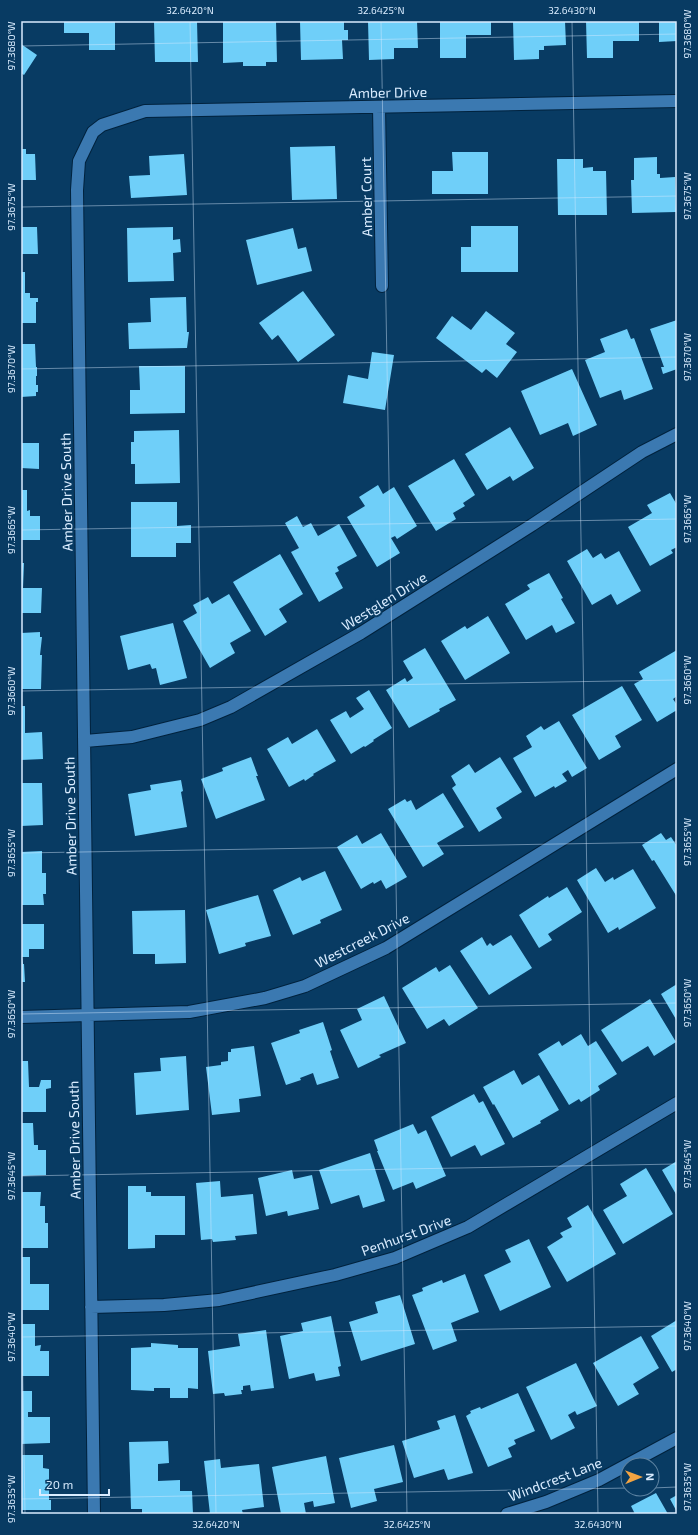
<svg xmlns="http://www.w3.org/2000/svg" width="698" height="1535" viewBox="0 0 698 1535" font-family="'Exo 2',sans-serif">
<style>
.building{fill:#6fcff9}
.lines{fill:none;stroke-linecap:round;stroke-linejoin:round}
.minor-casing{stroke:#01223d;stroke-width:14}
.minor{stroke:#3b79b1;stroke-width:12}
.ticks{fill:none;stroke:#d9ecff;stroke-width:1;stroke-opacity:0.45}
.labels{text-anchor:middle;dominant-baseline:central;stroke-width:4;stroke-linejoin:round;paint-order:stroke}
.street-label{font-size:14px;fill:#d9ecff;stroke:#083b63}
.neatline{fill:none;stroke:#d9ecff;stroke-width:1.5}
.ticks-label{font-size:10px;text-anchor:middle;fill:#d9ecff}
</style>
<rect width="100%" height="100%" fill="#083b63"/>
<path class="building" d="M 64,21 L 115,21 L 115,50 L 89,50 L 89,33 L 64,33 Z
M 154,21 L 197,21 L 198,62 L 155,62 Z
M 223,21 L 276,21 L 277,62 L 266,62 L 266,66 L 243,66 L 243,62 L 223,63 Z
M 300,21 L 344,21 L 344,30 L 348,30 L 348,40 L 342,40 L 343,59 L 301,60 Z
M 368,21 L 417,21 L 418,48 L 394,48 L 394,59 L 369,60 Z
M 440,21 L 491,21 L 491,35 L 466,35 L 466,58 L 440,58 Z
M 513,21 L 565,21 L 566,45 L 544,46 L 544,50 L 539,50 L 539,59 L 514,60 Z
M 586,21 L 639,21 L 639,41 L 613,41 L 613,58 L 587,58 Z
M 659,21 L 677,21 L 677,41 L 659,42 Z
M 21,44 L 37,55 L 24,75 L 21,73 Z
M 21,128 L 22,128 L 22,149 L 26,149 L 26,154 L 35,154 L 36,180 L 21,180 Z
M 335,146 L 337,199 L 292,200 L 290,147 Z
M 452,152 L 488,152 L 488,194 L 432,194 L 432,171 L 453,171 Z
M 184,154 L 187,195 L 131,198 L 129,176 L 150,175 L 149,156 Z
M 657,157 L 657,174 L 660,174 L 660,178 L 675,177 L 676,212 L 632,213 L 631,180 L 634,180 L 634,158 Z
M 557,159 L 583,159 L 583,168 L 593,167 L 593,171 L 606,171 L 607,215 L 558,215 Z
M 471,226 L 518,226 L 518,272 L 461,272 L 461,247 L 471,247 Z
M 21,227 L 37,227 L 38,254 L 21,254 Z
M 173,227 L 173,240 L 180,239 L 181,252 L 173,253 L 174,281 L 128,282 L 127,228 Z
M 293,228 L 298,249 L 306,247 L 312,271 L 257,285 L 246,240 Z
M 21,272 L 25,272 L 25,293 L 30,293 L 30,298 L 38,298 L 38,302 L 36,302 L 36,323 L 21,323 Z
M 303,291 L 335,335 L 298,362 L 278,335 L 272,340 L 259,323 Z
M 186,297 L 187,332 L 189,332 L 187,348 L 129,349 L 128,323 L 151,322 L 150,298 Z
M 486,311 L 515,333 L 506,344 L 517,352 L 497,378 L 486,369 L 482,373 L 436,338 L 452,316 L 471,330 Z
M 677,320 L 677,369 L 663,374 L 661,367 L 664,367 L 650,329 Z
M 627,329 L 631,339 L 634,338 L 653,389 L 624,400 L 621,390 L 600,398 L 585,360 L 605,352 L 600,339 Z
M 21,344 L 35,344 L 36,367 L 37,367 L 37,376 L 36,376 L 36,385 L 38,385 L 38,392 L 36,392 L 36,396 L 21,397 Z
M 372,352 L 394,355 L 385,410 L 343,403 L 348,375 L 368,379 Z
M 139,366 L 185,366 L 185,413 L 130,414 L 130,390 L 140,390 Z
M 572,369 L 597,425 L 573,436 L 568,423 L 540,435 L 521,391 Z
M 510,427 L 534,468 L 513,481 L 510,476 L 487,490 L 465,454 Z
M 179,430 L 180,483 L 135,484 L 135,464 L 131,464 L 131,442 L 134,442 L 134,431 Z
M 21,443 L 39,443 L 39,469 L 21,468 Z
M 454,459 L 475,495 L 463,503 L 465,506 L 453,513 L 456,519 L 436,531 L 408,486 Z
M 378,485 L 383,494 L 394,487 L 417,526 L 397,539 L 395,536 L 391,538 L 400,553 L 377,567 L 347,517 L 365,506 L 359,497 Z
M 21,490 L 27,490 L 27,511 L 30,510 L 30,516 L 40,516 L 40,540 L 21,540 Z
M 670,493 L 677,505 L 677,547 L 671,550 L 673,553 L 650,566 L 628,527 L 652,513 L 647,505 Z
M 131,502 L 177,502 L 177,526 L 191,525 L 191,543 L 176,543 L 176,557 L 131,557 Z
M 297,516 L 303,527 L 311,523 L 318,536 L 339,524 L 357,556 L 337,567 L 339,571 L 335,573 L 343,588 L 319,602 L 291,552 L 299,548 L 285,523 Z
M 587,549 L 593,558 L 601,553 L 605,559 L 619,551 L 641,591 L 617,605 L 611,594 L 592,605 L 567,561 Z
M 280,554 L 303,594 L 279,609 L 287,622 L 265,636 L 233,582 Z
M 21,563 L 24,563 L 23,588 L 42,588 L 41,613 L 21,613 Z
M 549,573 L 563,598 L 561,599 L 575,623 L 556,633 L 552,625 L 526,640 L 505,604 L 530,589 L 527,585 Z
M 229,594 L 251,631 L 230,643 L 235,653 L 210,668 L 183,621 L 197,613 L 193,605 L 208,597 L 212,604 Z
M 488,616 L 510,653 L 465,680 L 441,641 L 465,626 L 467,629 Z
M 173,623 L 187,678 L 160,685 L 156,668 L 152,669 L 150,664 L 128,670 L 120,636 Z
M 40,632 L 40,637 L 42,637 L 40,655 L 42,655 L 41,689 L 21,689 L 21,633 Z
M 425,648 L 456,700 L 439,709 L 440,711 L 409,728 L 386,690 L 405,678 L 407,682 L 413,678 L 403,661 Z
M 677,650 L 677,696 L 673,699 L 677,705 L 677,710 L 657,722 L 634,684 L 643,679 L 639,672 Z
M 622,686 L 642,720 L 615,736 L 621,747 L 599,760 L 572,715 Z
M 369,690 L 392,728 L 373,740 L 374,741 L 365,747 L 364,746 L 351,754 L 330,720 L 346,711 L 350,718 L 364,709 L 356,698 Z
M 21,706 L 25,706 L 25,733 L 42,732 L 43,759 L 21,760 Z
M 559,721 L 587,768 L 572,777 L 568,770 L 562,774 L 567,781 L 555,788 L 554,786 L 535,797 L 513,758 L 532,747 L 526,736 L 541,726 L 544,730 Z
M 317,729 L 336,761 L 313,774 L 314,775 L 305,781 L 304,779 L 289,787 L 267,749 L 288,737 L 292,744 Z
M 251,757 L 258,776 L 256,776 L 265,800 L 216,819 L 201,779 L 223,771 L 222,768 Z
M 500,757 L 522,792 L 496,808 L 502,818 L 479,832 L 452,788 L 456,785 L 451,776 L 469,764 L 475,773 Z
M 181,780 L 183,791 L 181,792 L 187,827 L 135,836 L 128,794 L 151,790 L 150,785 Z
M 21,783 L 42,783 L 43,825 L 21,826 Z
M 443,793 L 464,827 L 437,843 L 444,854 L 423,867 L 388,809 L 405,799 L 407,802 L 411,800 L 416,810 Z
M 381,833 L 407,877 L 386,889 L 381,880 L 374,884 L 373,882 L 361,889 L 337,847 L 357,835 L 362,844 Z
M 661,833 L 666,840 L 671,837 L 677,846 L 677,897 L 654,860 L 652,861 L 642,845 Z
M 42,851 L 42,873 L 46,873 L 46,894 L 43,894 L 44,905 L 21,905 L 21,852 Z
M 596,868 L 605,882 L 613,877 L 614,880 L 633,869 L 656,908 L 619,930 L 618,927 L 608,933 L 577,880 Z
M 325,871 L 342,910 L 320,920 L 321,923 L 293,935 L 273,890 L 300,877 L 302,881 Z
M 567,887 L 582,912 L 548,934 L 552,940 L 539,948 L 519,915 L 548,896 L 549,898 Z
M 258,895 L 271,936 L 245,943 L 246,946 L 219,954 L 206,910 Z
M 185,910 L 186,963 L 155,964 L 155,954 L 133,954 L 132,911 Z
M 21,924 L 44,924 L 44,949 L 29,949 L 29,957 L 22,957 L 23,964 L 24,964 L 25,982 L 21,982 Z
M 511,935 L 532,968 L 489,995 L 460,951 L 482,937 L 487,946 L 490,943 L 493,946 Z
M 450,965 L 478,1008 L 449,1026 L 444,1019 L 427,1029 L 402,988 L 436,967 L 439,972 Z
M 677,984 L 677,1021 L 661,994 Z
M 384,996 L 406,1043 L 379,1055 L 381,1057 L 358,1068 L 340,1030 L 362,1020 L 357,1009 Z
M 650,999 L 676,1042 L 654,1056 L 648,1046 L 622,1062 L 601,1030 Z
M 323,1022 L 332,1050 L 330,1051 L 339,1078 L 317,1085 L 313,1073 L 300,1078 L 301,1080 L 286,1085 L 271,1043 L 300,1033 L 299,1030 Z
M 581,1034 L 588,1046 L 596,1041 L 617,1074 L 598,1086 L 600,1090 L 581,1102 L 579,1099 L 569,1105 L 538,1054 L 559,1041 L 562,1046 Z
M 254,1046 L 261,1096 L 239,1099 L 240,1112 L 212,1115 L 206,1067 L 221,1065 L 221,1062 L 228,1061 L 228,1052 L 231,1052 L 231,1049 Z
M 186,1056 L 189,1110 L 136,1115 L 134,1073 L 161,1071 L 160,1058 Z
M 21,1061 L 28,1061 L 29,1087 L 39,1087 L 41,1080 L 51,1080 L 51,1088 L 46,1089 L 46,1112 L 21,1112 Z
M 514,1070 L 522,1085 L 539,1075 L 559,1110 L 540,1121 L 541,1123 L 513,1138 L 494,1104 L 493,1105 L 483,1087 Z
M 474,1094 L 479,1103 L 483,1101 L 505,1144 L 481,1156 L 475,1145 L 451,1157 L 431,1117 Z
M 21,1123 L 33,1123 L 34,1145 L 38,1145 L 38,1150 L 46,1150 L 46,1175 L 21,1176 Z
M 413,1124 L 418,1134 L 426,1130 L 446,1176 L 416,1189 L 413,1182 L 393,1190 L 377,1151 L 378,1151 L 374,1140 Z
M 370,1153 L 385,1201 L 363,1208 L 359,1195 L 331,1204 L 319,1170 Z
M 677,1161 L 677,1196 L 662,1170 Z
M 646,1168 L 673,1214 L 623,1244 L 603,1210 L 627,1196 L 620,1184 Z
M 292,1170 L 294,1179 L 312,1175 L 319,1209 L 288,1216 L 287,1211 L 266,1216 L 258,1178 Z
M 220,1181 L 221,1197 L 253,1194 L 257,1234 L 235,1236 L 236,1240 L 213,1242 L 212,1239 L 201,1240 L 196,1183 Z
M 128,1186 L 146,1186 L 146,1192 L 151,1192 L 151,1196 L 185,1196 L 185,1235 L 155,1235 L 155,1248 L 128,1249 Z
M 21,1192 L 41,1192 L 40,1206 L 45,1206 L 45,1223 L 48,1223 L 48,1248 L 21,1248 Z
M 588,1205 L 616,1254 L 567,1282 L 547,1247 L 563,1237 L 560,1233 L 572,1227 L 567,1218 Z
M 529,1239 L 551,1287 L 500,1311 L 484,1275 L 511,1262 L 505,1250 Z
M 21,1257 L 30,1257 L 30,1284 L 49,1284 L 49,1310 L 21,1310 Z
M 465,1274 L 479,1312 L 451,1323 L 457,1341 L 433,1350 L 412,1295 L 423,1291 L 422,1288 L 442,1280 L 443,1283 Z
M 400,1295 L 415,1344 L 361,1361 L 349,1322 L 378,1313 L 375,1302 Z
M 331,1316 L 341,1366 L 338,1367 L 340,1376 L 316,1381 L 314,1373 L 289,1379 L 280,1336 L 303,1331 L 301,1323 Z
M 677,1320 L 677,1369 L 672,1372 L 651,1336 Z
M 21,1324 L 35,1324 L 35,1346 L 41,1345 L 40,1351 L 49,1351 L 49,1376 L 21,1376 Z
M 266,1330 L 274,1388 L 251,1391 L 250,1385 L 243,1386 L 243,1390 L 241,1390 L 242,1394 L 225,1396 L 224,1393 L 213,1394 L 208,1351 L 240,1346 L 238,1334 Z
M 641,1336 L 659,1368 L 633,1384 L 639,1394 L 618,1406 L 593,1363 Z
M 151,1343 L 178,1345 L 178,1348 L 198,1348 L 198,1389 L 188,1388 L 188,1398 L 170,1398 L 170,1388 L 154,1388 L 154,1391 L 131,1390 L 131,1348 L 151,1347 Z
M 576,1363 L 597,1406 L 577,1415 L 575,1411 L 568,1415 L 575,1428 L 551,1440 L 526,1387 Z
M 21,1391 L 32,1391 L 32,1412 L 28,1412 L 28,1417 L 50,1417 L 50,1443 L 21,1444 Z
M 518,1393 L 535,1431 L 514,1440 L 516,1444 L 508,1448 L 512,1457 L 488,1467 L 466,1416 L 471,1413 L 470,1411 L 480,1407 L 481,1409 Z
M 455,1415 L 473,1473 L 448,1480 L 444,1469 L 414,1478 L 402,1441 L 440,1429 L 437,1421 Z
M 168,1441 L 169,1463 L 158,1464 L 158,1481 L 180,1480 L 180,1491 L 192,1491 L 193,1514 L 142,1514 L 142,1509 L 131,1509 L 129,1442 Z
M 394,1445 L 403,1482 L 374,1489 L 377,1501 L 351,1508 L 339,1458 Z
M 21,1455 L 43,1455 L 43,1468 L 49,1469 L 49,1500 L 51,1500 L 51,1510 L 21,1510 Z
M 326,1456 L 335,1503 L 314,1507 L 313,1501 L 304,1503 L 306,1514 L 281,1514 L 272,1467 Z
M 220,1459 L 221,1468 L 259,1464 L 264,1507 L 242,1510 L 243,1514 L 210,1514 L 204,1461 Z
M 656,1493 L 668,1514 L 635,1514 L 631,1506 Z
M 677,1495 L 677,1512 L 670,1499 Z"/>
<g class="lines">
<g class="minor-casing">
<path id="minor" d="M 379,107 L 382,286
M 85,741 L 132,737 L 200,720 L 231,707 L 361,633 L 532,525 L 642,452 L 677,434
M 21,1017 L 189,1012 L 265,998 L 305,986 L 386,948 L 677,769
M 91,1307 L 164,1305 L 219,1300 L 335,1275 L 395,1258 L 468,1227 L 677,1103
M 94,1514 L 77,190 L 79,161 L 93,132 L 102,125 L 145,111 L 677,101
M 507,1514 L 546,1502 L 599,1480 L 677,1438"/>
</g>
<use href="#minor" class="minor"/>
</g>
<path class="ticks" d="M 190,21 L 216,1514M 381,21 L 407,1514M 572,21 L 598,1514M 21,46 L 677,34M 21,207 L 677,196M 21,369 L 677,357M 21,530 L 677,519M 21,691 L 677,680M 21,853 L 677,842M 21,1014 L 677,1003M 21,1176 L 677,1164M 21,1270 L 25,1514M 21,1337 L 677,1326M 652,1488 L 677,1487M 21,1499 L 628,1488"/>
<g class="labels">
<g class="street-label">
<text transform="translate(388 92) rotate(-1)">Amber Drive</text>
<text transform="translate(366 197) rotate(-91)">Amber Court</text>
<text transform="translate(66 492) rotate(-91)">Amber Drive South</text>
<text transform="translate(384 601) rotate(-32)">Westglen Drive</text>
<text transform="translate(70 816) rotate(-91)">Amber Drive South</text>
<text transform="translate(362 940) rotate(-27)">Westcreek Drive</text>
<text transform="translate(74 1140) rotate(-91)">Amber Drive South</text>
<text transform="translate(406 1235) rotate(-20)">Penhurst Drive</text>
<text transform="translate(555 1479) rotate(-21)">Windcrest Lane</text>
</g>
</g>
<rect width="698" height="1535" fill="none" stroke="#083b63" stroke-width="44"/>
<g transform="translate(640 1477) rotate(89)"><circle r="19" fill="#083b63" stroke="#5c82a1"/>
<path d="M0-3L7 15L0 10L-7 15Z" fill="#f3a442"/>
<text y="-6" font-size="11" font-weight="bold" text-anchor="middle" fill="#d9ecff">N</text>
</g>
<path d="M40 1489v6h69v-6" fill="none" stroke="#d9ecff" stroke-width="2"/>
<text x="46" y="1489" font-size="12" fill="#d9ecff" stroke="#083b63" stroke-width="3" paint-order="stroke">20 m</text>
<rect x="22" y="22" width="654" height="1491" class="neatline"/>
<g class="ticks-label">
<text x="190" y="14">32.6420°N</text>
<text x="381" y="14">32.6425°N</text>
<text x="572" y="14">32.6430°N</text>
<text transform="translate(687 34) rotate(-90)" y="4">97.3680°W</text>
<text transform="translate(11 46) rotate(-90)" y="4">97.3680°W</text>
<text transform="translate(687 196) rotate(-90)" y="4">97.3675°W</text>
<text transform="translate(11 207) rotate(-90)" y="4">97.3675°W</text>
<text transform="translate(687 357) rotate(-90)" y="4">97.3670°W</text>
<text transform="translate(11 369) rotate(-90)" y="4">97.3670°W</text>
<text transform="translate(687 519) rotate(-90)" y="4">97.3665°W</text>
<text transform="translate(11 530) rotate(-90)" y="4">97.3665°W</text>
<text transform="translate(687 680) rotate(-90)" y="4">97.3660°W</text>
<text transform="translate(11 691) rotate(-90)" y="4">97.3660°W</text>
<text transform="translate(687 842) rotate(-90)" y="4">97.3655°W</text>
<text transform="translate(11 853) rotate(-90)" y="4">97.3655°W</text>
<text transform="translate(687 1003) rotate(-90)" y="4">97.3650°W</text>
<text transform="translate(11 1014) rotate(-90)" y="4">97.3650°W</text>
<text transform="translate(687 1164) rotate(-90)" y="4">97.3645°W</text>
<text transform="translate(11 1176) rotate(-90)" y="4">97.3645°W</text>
<text transform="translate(687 1326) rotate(-90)" y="4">97.3640°W</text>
<text transform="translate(11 1337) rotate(-90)" y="4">97.3640°W</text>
<text transform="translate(687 1487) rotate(-90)" y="4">97.3635°W</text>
<text transform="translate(11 1499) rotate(-90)" y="4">97.3635°W</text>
<text x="216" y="1528">32.6420°N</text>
<text x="407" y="1528">32.6425°N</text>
<text x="598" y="1528">32.6430°N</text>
</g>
</svg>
